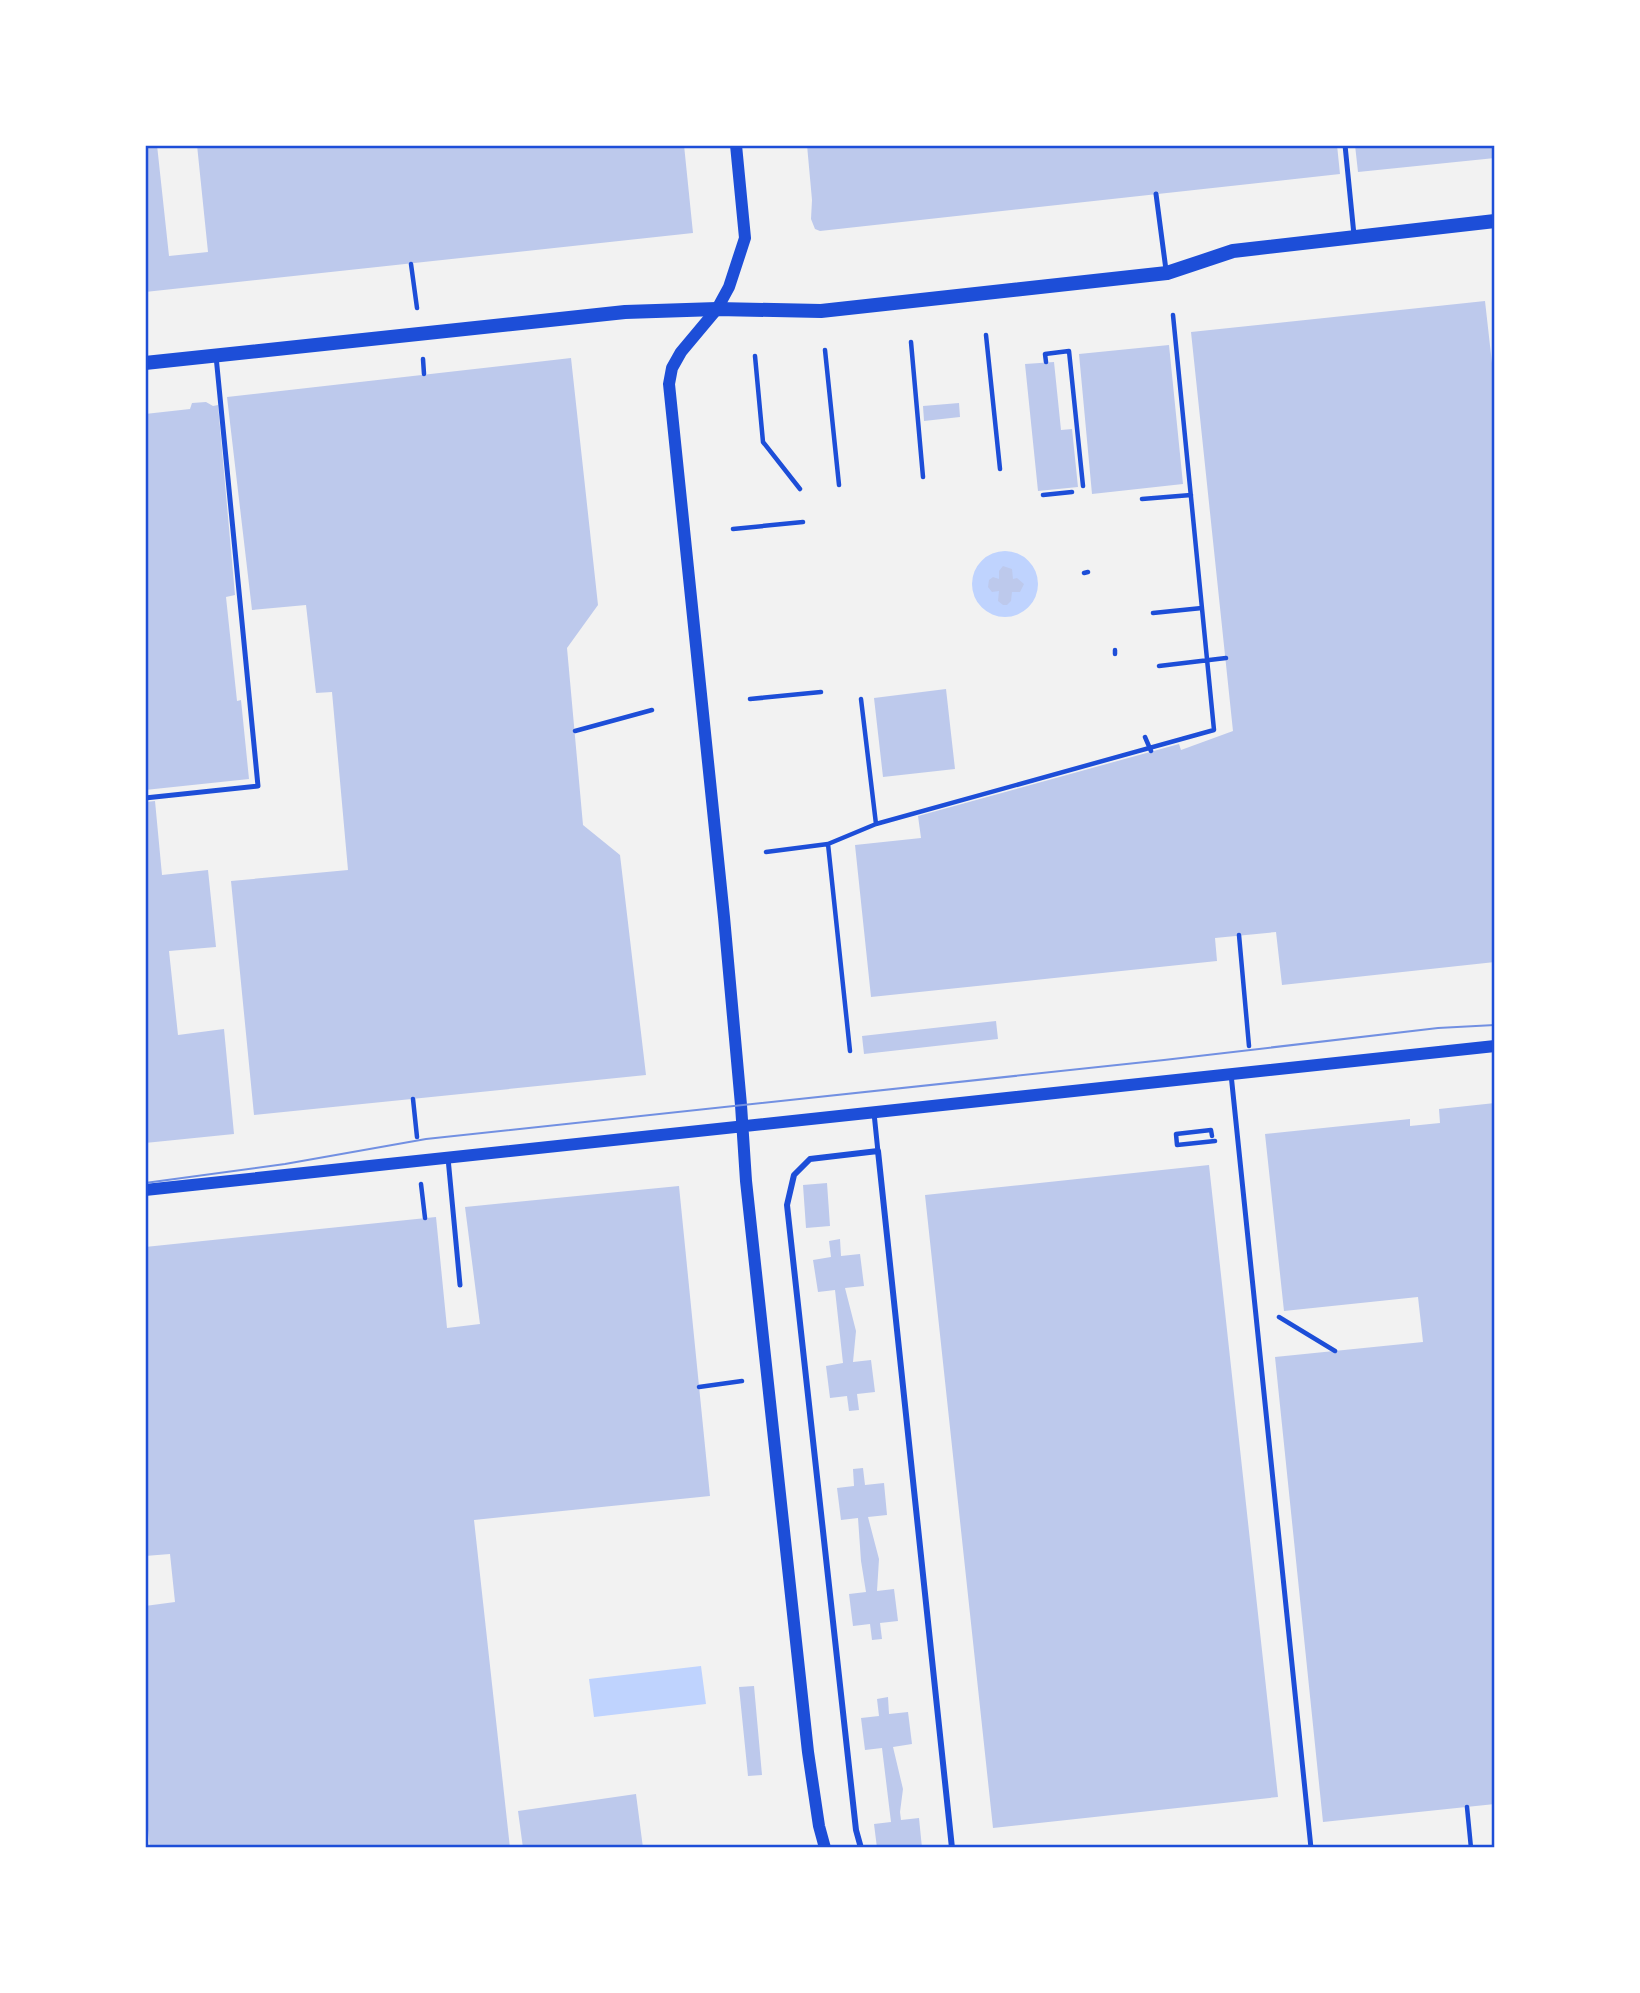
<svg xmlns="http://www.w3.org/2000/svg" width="1640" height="1993" viewBox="0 0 1640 1993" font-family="Arial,sans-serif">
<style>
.water{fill:#bfd3fe}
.building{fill:#bdc9ec}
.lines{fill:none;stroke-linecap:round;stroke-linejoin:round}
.path{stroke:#1d4ed8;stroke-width:4.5}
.service{stroke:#1d4ed8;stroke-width:5}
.pedestrian{stroke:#1d4ed8;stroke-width:6}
.tertiary{stroke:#1d4ed8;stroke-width:12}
.secondary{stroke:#1d4ed8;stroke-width:14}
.tram{stroke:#7290e2;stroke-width:2}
.neatline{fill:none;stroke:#1d4ed8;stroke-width:2.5}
</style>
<rect width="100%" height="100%" fill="#f2f2f2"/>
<path class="water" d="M972 584a33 33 0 1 1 66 0a33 33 0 1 1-66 0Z
M 701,1666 L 706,1704 L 594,1717 L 589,1679 Z"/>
<path class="building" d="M 145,145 L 157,145 L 169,256 L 208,252 L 197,145 L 684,145 L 693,233 L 145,292 Z
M 807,145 L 1337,145 L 1340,174 L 820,231 L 815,229 L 811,219 L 812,200 Z
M 1355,145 L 1495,145 L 1495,158 L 1358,172 Z
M 1485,301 L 1495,390 L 1495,962 L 1282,985 L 1276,932 L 1215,938 L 1217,961 L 871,997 L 855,845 L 921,838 L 918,816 L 1179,744 L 1181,750 L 1233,731 L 1191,332 Z
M 1169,345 L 1183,484 L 1092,494 L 1079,354 Z
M 571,358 L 598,605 L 567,648 L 583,825 L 620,855 L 646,1075 L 254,1115 L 231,881 L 348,870 L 332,692 L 316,693 L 306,605 L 252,610 L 227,397 Z
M 1054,362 L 1061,430 L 1072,429 L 1078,487 L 1038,491 L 1025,364 Z
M 206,402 L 213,406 L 218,405 L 235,595 L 226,597 L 237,701 L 241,700 L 249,779 L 145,790 L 145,414 L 190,409 L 192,403 Z
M 959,403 L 960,417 L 924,421 L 923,406 Z
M 1003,566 L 1012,569 L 1013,579 L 1017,578 L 1024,584 L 1020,592 L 1012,592 L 1011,601 L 1007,605 L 1003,605 L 998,601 L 999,591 L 992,592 L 988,587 L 989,580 L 993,577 L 999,579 L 999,571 Z
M 946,689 L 955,769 L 883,777 L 874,698 Z
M 155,801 L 162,875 L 208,870 L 216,947 L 169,951 L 178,1035 L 224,1029 L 234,1134 L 145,1143 L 145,802 Z
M 996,1021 L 998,1039 L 864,1054 L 862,1036 Z
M 1495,1103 L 1495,1804 L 1323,1822 L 1275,1357 L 1423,1342 L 1418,1297 L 1284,1311 L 1265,1134 L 1410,1119 L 1410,1126 L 1440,1123 L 1439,1109 Z
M 1209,1165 L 1278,1797 L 993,1828 L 925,1195 Z
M 827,1183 L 830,1226 L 806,1228 L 803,1185 Z
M 679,1186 L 710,1496 L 474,1520 L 510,1848 L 150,1848 L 145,1803 L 145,1606 L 175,1602 L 170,1554 L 145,1556 L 145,1247 L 436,1217 L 447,1328 L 480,1324 L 465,1207 Z
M 840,1239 L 841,1256 L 860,1254 L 864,1286 L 845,1288 L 856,1331 L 853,1362 L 871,1360 L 875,1392 L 857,1394 L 859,1410 L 849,1411 L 847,1396 L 830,1398 L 826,1366 L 843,1363 L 835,1290 L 818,1292 L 813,1260 L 831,1257 L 829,1241 Z
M 863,1468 L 865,1485 L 884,1483 L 887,1515 L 868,1517 L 879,1559 L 877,1591 L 894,1589 L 898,1621 L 880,1623 L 882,1639 L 872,1640 L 870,1624 L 853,1626 L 849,1594 L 866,1592 L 861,1561 L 858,1518 L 841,1520 L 837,1488 L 854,1486 L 853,1469 Z
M 754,1686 L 762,1775 L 748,1776 L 739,1687 Z
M 888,1697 L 889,1714 L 908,1712 L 912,1744 L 893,1747 L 903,1789 L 900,1812 L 901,1820 L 919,1818 L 922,1848 L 877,1848 L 874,1824 L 891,1822 L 882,1748 L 865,1750 L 861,1718 L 879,1716 L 877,1699 Z
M 636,1794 L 643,1848 L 523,1848 L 518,1811 Z"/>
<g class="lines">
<path class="path" d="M 411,264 L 417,308
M 986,335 L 1000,469
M 911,342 L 923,477
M 825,350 L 839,485
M 755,356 L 763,442 L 800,489
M 423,359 L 424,374
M 1046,362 L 1045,354 L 1069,351 L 1083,486
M 1043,495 L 1072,492
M 1142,499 L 1191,495
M 733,529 L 803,522
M 1084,573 L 1088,572
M 1153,613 L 1202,608
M 1115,650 L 1115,654
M 1159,666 L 1226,658
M 750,699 L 821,692
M 861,699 L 876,824
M 575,731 L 652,710
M 1145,737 L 1151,751
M 766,852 L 828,844
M 1239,935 L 1249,1046
M 850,1051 L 828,844 L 876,824 L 1214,730 L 1173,315
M 413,1099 L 417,1137
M 1212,1136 L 1211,1130 L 1176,1134 L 1177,1145 L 1215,1141
M 421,1184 L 425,1218
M 1279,1317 L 1335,1351
M 699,1387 L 742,1381
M 1467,1807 L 1471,1848"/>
<path class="service" d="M 1345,145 L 1354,235
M 1156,194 L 1166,270
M 145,798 L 258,786 L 216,356
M 1231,1074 L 1311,1848
M 874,1113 L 878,1152
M 448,1158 L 460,1285"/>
<path class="pedestrian" d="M 861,1848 L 856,1830 L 787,1205 L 794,1175 L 810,1159 L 878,1151 L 952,1848"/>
<path class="tertiary" d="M 736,145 L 745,238 L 729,287 L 717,309 L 681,352 L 672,368 L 669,384 L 724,917 L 741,1105 L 746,1181 L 808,1752 L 819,1826 L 825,1848
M 145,1190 L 1495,1046"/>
<path class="secondary" d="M 145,363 L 625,312 L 717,309 L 821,311 L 1167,273 L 1233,251 L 1495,221"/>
<path class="tram" d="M 145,1183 L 285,1164 L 426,1139 L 1164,1060 L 1438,1028 L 1495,1025"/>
</g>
<rect width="1640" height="1993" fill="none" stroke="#ffffff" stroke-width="294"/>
<rect x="147" y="147" width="1346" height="1699" class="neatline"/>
</svg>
